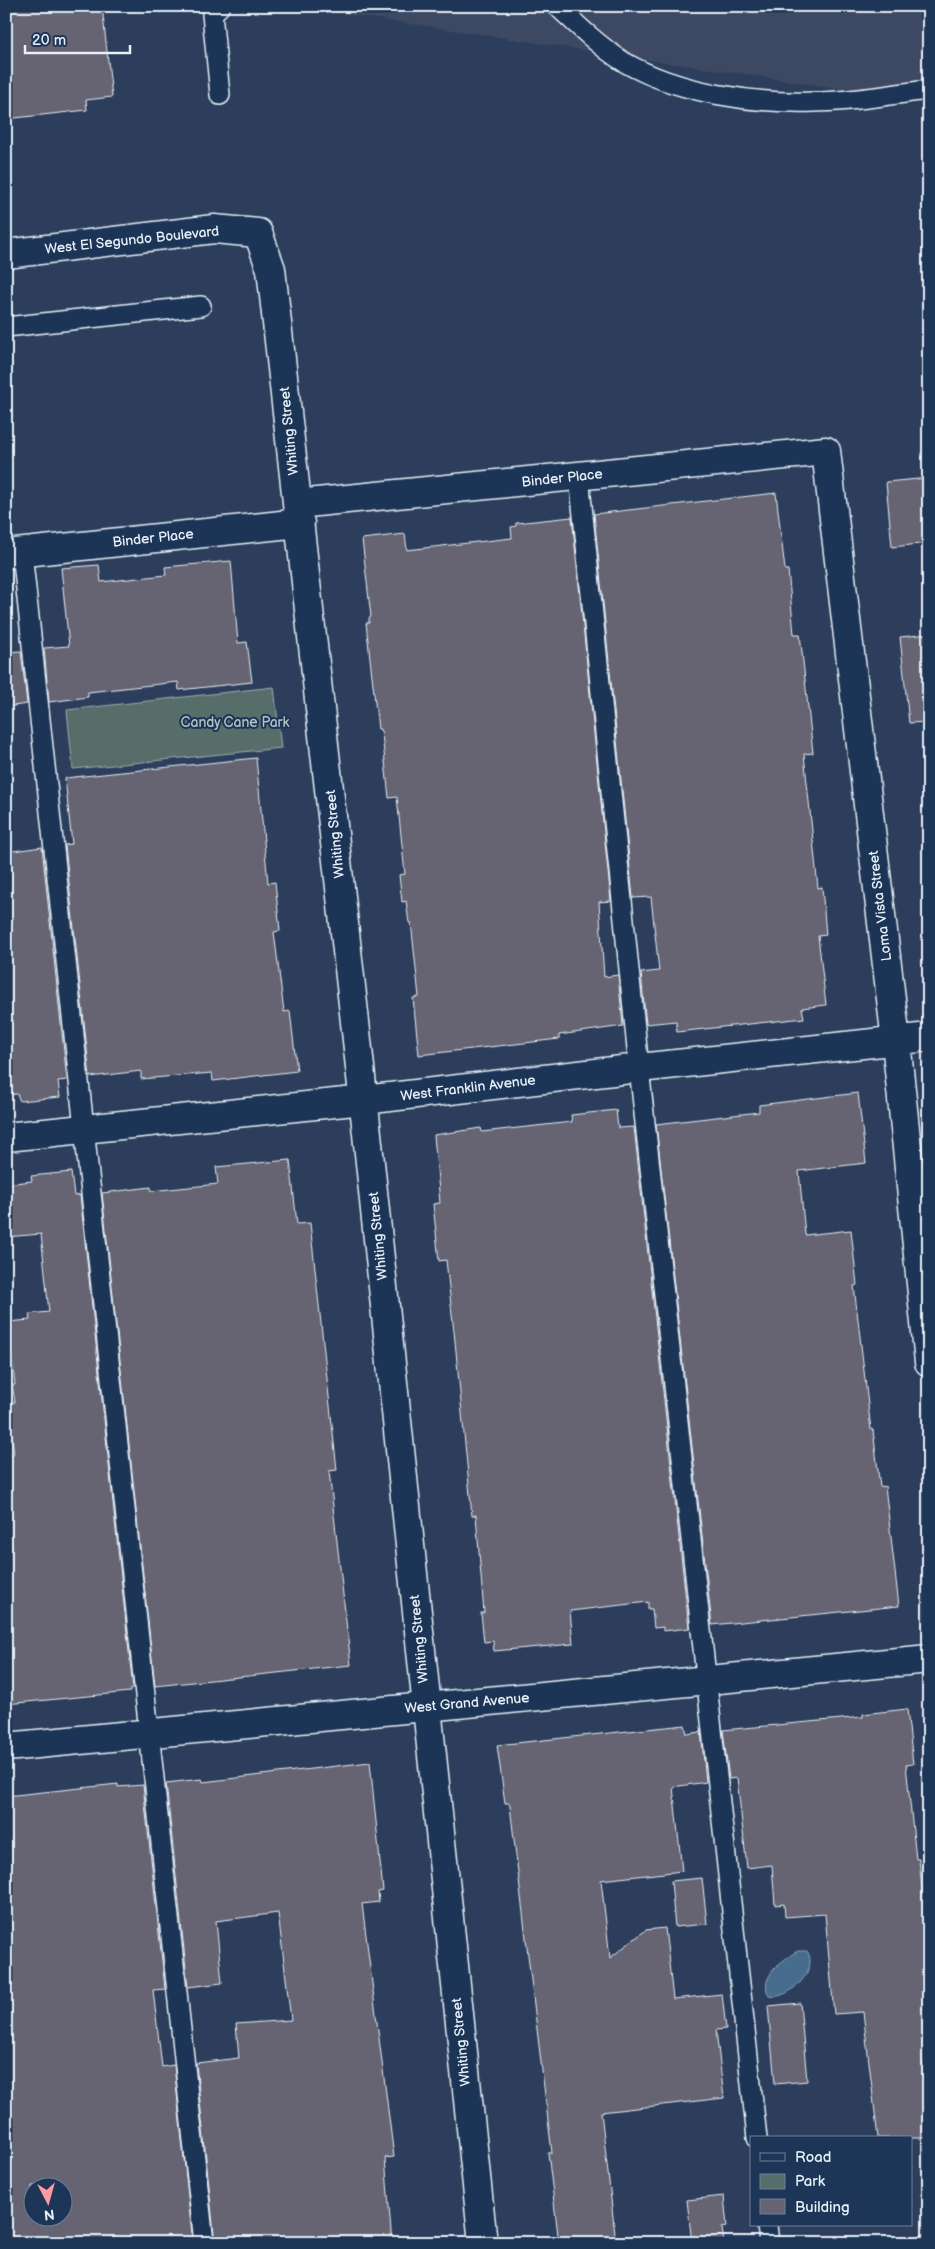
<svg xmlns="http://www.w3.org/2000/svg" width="935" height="2249" viewBox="0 0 935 2249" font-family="'Balsamiq Sans',sans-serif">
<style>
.built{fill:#3d4963}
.green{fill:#566d6a;stroke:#9fafb1}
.water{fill:#476c8e;stroke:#87a1b8}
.building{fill:#666372;stroke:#e8f1f8;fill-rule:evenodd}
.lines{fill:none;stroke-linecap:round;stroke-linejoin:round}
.lane-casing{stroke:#e8f1f8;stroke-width:22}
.street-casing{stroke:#e8f1f8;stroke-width:31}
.secondary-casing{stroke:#e8f1f8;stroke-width:31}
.lane{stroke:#1d3557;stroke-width:19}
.street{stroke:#1d3557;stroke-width:28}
.secondary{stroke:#1d3557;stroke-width:28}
.labels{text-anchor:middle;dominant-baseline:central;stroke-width:4;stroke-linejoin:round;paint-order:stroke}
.street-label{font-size:14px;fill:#e8f1f8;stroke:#1d3557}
.park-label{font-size:14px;fill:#b5c3c6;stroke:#1d3557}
</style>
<rect width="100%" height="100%" fill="#2c3e5c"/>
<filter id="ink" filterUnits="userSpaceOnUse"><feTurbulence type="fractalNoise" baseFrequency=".02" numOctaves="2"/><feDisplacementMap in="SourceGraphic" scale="10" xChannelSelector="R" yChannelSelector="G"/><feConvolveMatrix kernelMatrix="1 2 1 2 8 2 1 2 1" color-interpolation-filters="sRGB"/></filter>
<g filter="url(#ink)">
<path class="built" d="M 291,6 L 929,6 L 929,102 Z"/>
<path class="green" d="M 274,687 L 281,748 L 73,769 L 67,710 Z"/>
<path class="water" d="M 798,1951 L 807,1951 C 820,1969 789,2001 769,1996 C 758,1977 783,1959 798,1951 Z"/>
<path class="building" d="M 6,6 L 102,6 L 112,97 L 86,100 L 87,110 L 6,119 Z
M 929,478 L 929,543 L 892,547 L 886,482 Z
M 776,493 L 785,570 L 788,570 L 794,634 L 800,634 L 813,753 L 804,754 L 818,888 L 822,887 L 826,935 L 818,936 L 826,1005 L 802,1008 L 804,1018 L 677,1032 L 676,1021 L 646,1024 L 641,973 L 659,971 L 651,897 L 633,898 L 594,514 Z
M 572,517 L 611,901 L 599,902 L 604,977 L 618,975 L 623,1026 L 559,1035 L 559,1039 L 419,1055 L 413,998 L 419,997 L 411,922 L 409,923 L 406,901 L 402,902 L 399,875 L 405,874 L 397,797 L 389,798 L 382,734 L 380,729 L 378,729 L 366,623 L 369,623 L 369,618 L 371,617 L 362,539 L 405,534 L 407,550 L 512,538 L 511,527 L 516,526 L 516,523 Z
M 231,561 L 238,643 L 247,642 L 252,682 L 179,690 L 178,682 L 88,692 L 88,697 L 49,702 L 44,648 L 69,646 L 61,568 L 99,565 L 101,582 L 166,575 L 165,567 Z
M 929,634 L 929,722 L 909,723 L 900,637 Z
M 21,651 L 27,704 L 6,707 L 6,652 Z
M 256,758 L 268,883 L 275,882 L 280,931 L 274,932 L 284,1012 L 290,1011 L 297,1071 L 213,1081 L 212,1073 L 141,1079 L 141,1071 L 90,1077 L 65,845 L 72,844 L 65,778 Z
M 42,847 L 67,1080 L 58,1081 L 60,1097 L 20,1101 L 17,1094 L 6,1095 L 6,852 Z
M 858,1093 L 866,1163 L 799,1171 L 805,1235 L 851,1230 L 857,1285 L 854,1286 L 871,1430 L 873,1430 L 880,1487 L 885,1486 L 899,1606 L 712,1625 L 656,1124 L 759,1112 L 759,1105 Z
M 616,1110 L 618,1128 L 634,1127 L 689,1628 L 663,1631 L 663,1627 L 654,1628 L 652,1609 L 648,1609 L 648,1602 L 570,1611 L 573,1644 L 494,1651 L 493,1641 L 484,1642 L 481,1613 L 484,1613 L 476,1515 L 472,1516 L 455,1341 L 446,1260 L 439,1261 L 433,1204 L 440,1203 L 434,1135 L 481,1128 L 482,1132 L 572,1122 L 571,1115 Z
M 290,1160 L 297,1224 L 310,1223 L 337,1470 L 329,1471 L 351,1665 L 155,1686 L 102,1193 L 151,1187 L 151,1191 L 218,1184 L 216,1167 Z
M 71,1172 L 74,1196 L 80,1195 L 133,1689 L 130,1689 L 130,1692 L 6,1704 L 6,1455 L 14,1455 L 8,1403 L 15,1402 L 12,1385 L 15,1385 L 8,1322 L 30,1320 L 29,1314 L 49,1312 L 41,1234 L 6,1237 L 6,1184 L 32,1181 L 31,1176 Z
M 907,1709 L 913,1764 L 906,1765 L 916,1859 L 919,1859 L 927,1937 L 929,1937 L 929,1975 L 925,1975 L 929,2015 L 929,2063 L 923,2063 L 929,2138 L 878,2138 L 863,2012 L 834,2014 L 825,1914 L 785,1917 L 784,1904 L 775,1905 L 772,1865 L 747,1868 L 737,1778 L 729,1779 L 723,1730 L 863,1717 L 863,1714 Z
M 685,1725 L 687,1734 L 701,1732 L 706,1782 L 673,1787 L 682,1871 L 601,1880 L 610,1958 L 646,1930 L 665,1928 L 673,1999 L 722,1994 L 726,2029 L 716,2030 L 724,2098 L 601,2112 L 616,2243 L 559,2243 L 548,2153 L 552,2153 L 510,1806 L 509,1803 L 505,1803 L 497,1745 Z
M 370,1762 L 383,1891 L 378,1892 L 379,1902 L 362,1904 L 394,2157 L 385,2158 L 392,2243 L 215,2243 L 196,2063 L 239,2058 L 236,2024 L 291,2020 L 278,1913 L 216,1921 L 222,1983 L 188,1987 L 166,1783 L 202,1779 L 203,1782 Z
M 118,1784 L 118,1787 L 143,1785 L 165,1989 L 153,1990 L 162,2067 L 174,2065 L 193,2243 L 6,2243 L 6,1796 ZM 32,2186 L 62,2186 L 62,2216 L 32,2216 Z
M 702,1878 L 707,1924 L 675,1927 L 671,1881 Z
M 800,2003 L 807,2081 L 775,2084 L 768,2006 Z
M 724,2196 L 727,2227 L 722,2228 L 724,2243 L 692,2243 L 687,2200 Z"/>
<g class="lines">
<g class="lane-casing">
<path id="lane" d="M 220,6 L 212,14 L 220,95
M 557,6 C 578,26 600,47 624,62 C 678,93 754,104 815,102 C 853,102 891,94 929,90
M 6,327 L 201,306
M 579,476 L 639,1068 L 757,2138
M 22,552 L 204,2243
M 767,2225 L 769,2243"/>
</g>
<g class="street-casing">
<path id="street" d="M 6,254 L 214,229 L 258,233 L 271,269 L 360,1067 L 483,2243
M 297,504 L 826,451 L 896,1041 L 929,1362
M 6,554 L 300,523
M 6,1137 L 364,1100 L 639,1068 L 929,1037"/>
</g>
<g class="secondary-casing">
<path id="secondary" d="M 6,1747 L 929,1659"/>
</g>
<use href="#lane" class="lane"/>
<use href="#street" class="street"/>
<use href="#secondary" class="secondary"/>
</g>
</g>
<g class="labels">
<g class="street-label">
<text transform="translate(132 240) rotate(-6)">West El Segundo Boulevard</text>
<text transform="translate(289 431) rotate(-96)">Whiting Street</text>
<text transform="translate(562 478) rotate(-6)">Binder Place</text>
<text transform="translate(153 538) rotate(-6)">Binder Place</text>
<text transform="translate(335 834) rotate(-96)">Whiting Street</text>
<text transform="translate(880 906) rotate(-97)">Loma Vista Street</text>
<text transform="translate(468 1088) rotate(-7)">West Franklin Avenue</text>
<text transform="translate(378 1236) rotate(-96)">Whiting Street</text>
<text transform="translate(419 1639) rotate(-96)">Whiting Street</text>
<text transform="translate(467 1703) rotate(-5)">West Grand Avenue</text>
<text transform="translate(461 2042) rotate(-96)">Whiting Street</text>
</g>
<g class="park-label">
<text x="235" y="722">Candy Cane Park</text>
</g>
</g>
<rect width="935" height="2249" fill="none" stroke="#1d3557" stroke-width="25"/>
<rect x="12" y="12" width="910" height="2224" fill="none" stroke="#e8f1f8" stroke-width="2" filter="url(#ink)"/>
<rect x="750" y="2136" width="162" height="90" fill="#1d3557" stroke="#6e8097"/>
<rect x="760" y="2153" width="25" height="8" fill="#1d3557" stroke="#6e8097"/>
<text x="795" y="2162" font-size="15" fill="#e8f1f8">Road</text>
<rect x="760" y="2174" width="25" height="15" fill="#566d6a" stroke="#6e8097"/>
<text x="795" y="2186" font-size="15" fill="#e8f1f8">Park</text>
<rect x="760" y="2199" width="25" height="15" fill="#666372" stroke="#6e8097"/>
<text x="795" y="2212" font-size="15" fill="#e8f1f8">Building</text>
<g transform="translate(48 2202) rotate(174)"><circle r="24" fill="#1d3557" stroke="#6e8097"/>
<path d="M0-4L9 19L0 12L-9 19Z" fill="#ff9aa2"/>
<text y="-8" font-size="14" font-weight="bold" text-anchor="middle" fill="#e8f1f8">N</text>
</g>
<path d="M25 45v8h105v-8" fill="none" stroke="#e8f1f8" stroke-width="2.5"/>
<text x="32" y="45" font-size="15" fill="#e8f1f8" stroke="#1d3557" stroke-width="4" paint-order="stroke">20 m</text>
</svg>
